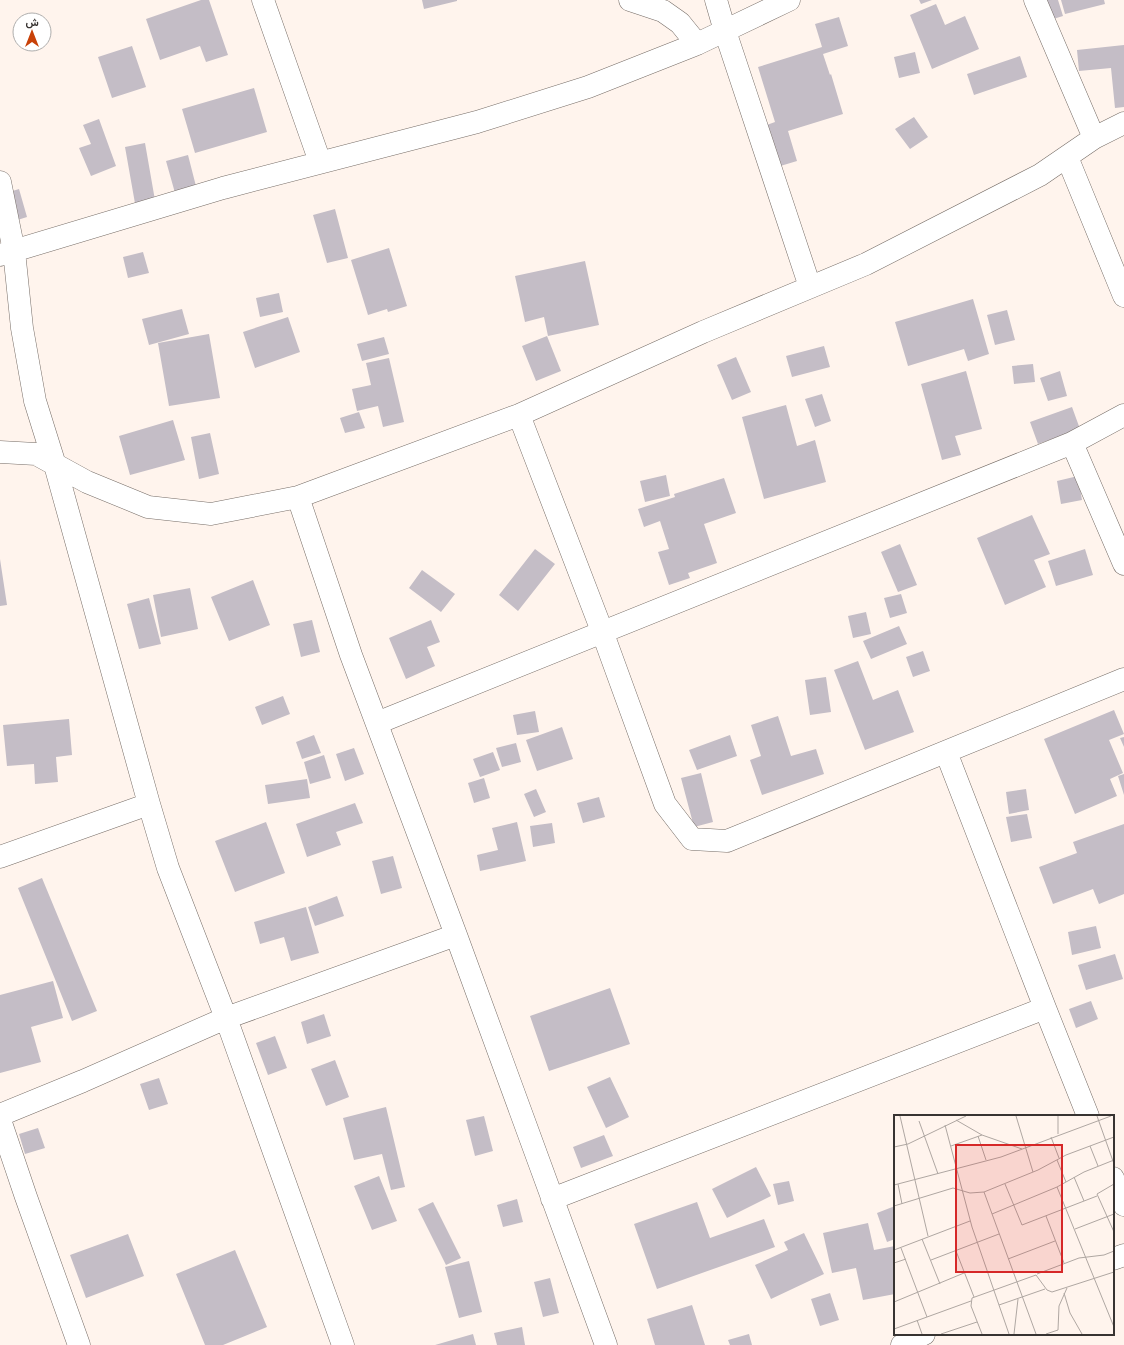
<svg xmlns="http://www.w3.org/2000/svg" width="1124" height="1345" viewBox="0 0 1124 1345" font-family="Karla,Vazirmatn,sans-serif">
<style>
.building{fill:#c4bdc6}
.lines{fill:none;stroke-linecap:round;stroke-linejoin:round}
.street-casing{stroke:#766d67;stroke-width:23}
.street{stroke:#fff;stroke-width:22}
.inset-road{fill:none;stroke:#afa7a2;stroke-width:1}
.view{fill:#d62828;fill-opacity:0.15;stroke:#d62828;stroke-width:2}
.inset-edge{fill:none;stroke:#383432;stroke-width:2}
</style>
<rect width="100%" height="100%" fill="#fff4ed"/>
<path class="building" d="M 201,0 L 209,0 L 228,55 L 206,62 L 200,46 L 160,60 L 146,19 Z
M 422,0 L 457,0 L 457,1 L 424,9 Z
M 919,0 L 932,0 L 921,4 Z
M 1044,0 L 1058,0 L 1063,16 L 1050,20 Z
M 1061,0 L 1104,0 L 1105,4 L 1065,14 Z
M 936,4 L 945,25 L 965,16 L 979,49 L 932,69 L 910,15 Z
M 839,17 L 848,46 L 823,54 L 830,75 L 831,74 L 843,114 L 788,131 L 797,161 L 777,167 L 764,126 L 775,122 L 758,67 L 822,47 L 815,24 Z
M 1124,45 L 1124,107 L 1115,108 L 1111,68 L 1079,71 L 1077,50 Z
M 132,46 L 146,87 L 112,98 L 98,57 Z
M 915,52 L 920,73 L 899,78 L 894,57 Z
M 1020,56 L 1027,77 L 974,95 L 967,74 Z
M 254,88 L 267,132 L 195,153 L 182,109 Z
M 914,117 L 928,137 L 910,149 L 895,129 Z
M 99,119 L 116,166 L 91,176 L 79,148 L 91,144 L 83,125 Z
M 145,143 L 156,206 L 136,209 L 125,147 Z
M 188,155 L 198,194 L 177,200 L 166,161 Z
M 19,189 L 27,217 L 11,222 L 3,194 Z
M 335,209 L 348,258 L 327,263 L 313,215 Z
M 389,248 L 407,306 L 388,312 L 387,309 L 368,315 L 351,260 Z
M 143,252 L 149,273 L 128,278 L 123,257 Z
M 585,261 L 599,325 L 548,336 L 544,317 L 525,322 L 515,276 Z
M 279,293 L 283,312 L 260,317 L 256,298 Z
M 973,299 L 989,354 L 968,361 L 964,349 L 908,366 L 895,322 Z
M 182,309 L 189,334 L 149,345 L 142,319 Z
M 1007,310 L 1015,340 L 995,345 L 987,315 Z
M 288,317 L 300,352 L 255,368 L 243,332 Z
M 209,334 L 220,398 L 169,406 L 158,343 Z
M 547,336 L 561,371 L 536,381 L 522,346 Z
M 384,337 L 389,354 L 362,361 L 357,344 Z
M 824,346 L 830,367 L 792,377 L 786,356 Z
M 736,357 L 751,392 L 732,400 L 717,365 Z
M 389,358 L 404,422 L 383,427 L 378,406 L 357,411 L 352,389 L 371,385 L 366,363 Z
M 1033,364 L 1035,382 L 1014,384 L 1012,366 Z
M 966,371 L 982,429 L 955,436 L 961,455 L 942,460 L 921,384 Z
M 1060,371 L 1067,396 L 1048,401 L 1040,378 Z
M 822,394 L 831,421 L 815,427 L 805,399 Z
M 786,405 L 797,446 L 815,440 L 826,482 L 764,499 L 742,417 Z
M 1072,407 L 1080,429 L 1038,444 L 1030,422 Z
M 359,412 L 365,428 L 345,433 L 340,418 Z
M 173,420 L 185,460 L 130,475 L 119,436 Z
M 210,433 L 219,474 L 199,479 L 191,437 Z
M 666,475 L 670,496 L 645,502 L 640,481 Z
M 1078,476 L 1082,500 L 1061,504 L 1057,481 Z
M 724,478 L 736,513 L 704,524 L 717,563 L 688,573 L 690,578 L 669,585 L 658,552 L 669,549 L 660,521 L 644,527 L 638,509 L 675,497 L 674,494 Z
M 1032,515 L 1050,554 L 1034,560 L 1046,587 L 1005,605 L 977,538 Z
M 900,544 L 917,585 L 898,592 L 881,552 Z
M 535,549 L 555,564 L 518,611 L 499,595 Z
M 1085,549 L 1093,575 L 1056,586 L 1048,561 Z
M 0,559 L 7,605 L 0,606 Z
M 422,570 L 455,594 L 441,612 L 409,588 Z
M 253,580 L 270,625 L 229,641 L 211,597 Z
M 190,588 L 198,629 L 161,637 L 153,595 Z
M 901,594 L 907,613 L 890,618 L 884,598 Z
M 149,598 L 161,644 L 139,649 L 127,604 Z
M 866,612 L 871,634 L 853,638 L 848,616 Z
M 312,620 L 320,652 L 301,657 L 293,624 Z
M 431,620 L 440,642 L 427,647 L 435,666 L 406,679 L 389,638 Z
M 899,626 L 907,644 L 871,659 L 863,641 Z
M 923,651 L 930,671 L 913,677 L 906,657 Z
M 858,661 L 873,700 L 898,690 L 914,732 L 865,750 L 834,670 Z
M 826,677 L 831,712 L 810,715 L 805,680 Z
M 283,696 L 290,714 L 262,725 L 255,707 Z
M 1114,710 L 1124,734 L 1109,740 L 1123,773 L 1110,779 L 1117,796 L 1075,814 L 1044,739 Z
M 535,711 L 539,732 L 517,735 L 513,715 Z
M 778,716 L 791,756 L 816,749 L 824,774 L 762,795 L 750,760 L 761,756 L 751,725 Z
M 69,719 L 72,755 L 56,757 L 58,782 L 35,784 L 34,764 L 7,766 L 3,725 Z
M 562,727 L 573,759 L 537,771 L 526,740 Z
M 314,735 L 321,753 L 302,759 L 296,742 Z
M 730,735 L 737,756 L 697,770 L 689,750 Z
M 1124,737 L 1124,747 L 1120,738 Z
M 516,743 L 521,762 L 502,767 L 496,748 Z
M 354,748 L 364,774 L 345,781 L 336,754 Z
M 493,752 L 500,770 L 480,777 L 473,759 Z
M 324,755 L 331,778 L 310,784 L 304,762 Z
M 701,773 L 713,822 L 694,827 L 681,778 Z
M 1124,774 L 1124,795 L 1118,776 Z
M 484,778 L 490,798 L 474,803 L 468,783 Z
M 307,779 L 310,798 L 268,804 L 265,785 Z
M 536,789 L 546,812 L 534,817 L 524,794 Z
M 1026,789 L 1029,810 L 1009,814 L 1006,792 Z
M 599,797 L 605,817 L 583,823 L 577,803 Z
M 355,803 L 363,823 L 336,832 L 341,845 L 307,857 L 296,824 Z
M 1027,814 L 1032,838 L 1011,842 L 1006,817 Z
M 266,822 L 285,873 L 235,892 L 215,841 Z
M 517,822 L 526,861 L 480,871 L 477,855 L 498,850 L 492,828 Z
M 552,823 L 555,843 L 533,847 L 530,826 Z
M 1124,824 L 1124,894 L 1099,904 L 1093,889 L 1053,904 L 1039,867 L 1077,853 L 1073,842 Z
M 393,856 L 402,888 L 381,894 L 372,861 Z
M 42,878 L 97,1011 L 72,1021 L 18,888 Z
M 337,896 L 344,916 L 315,926 L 308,907 Z
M 306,907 L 319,953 L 291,961 L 284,937 L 260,944 L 254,922 Z
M 1096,926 L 1101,948 L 1072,955 L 1068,932 Z
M 1115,954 L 1123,979 L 1086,990 L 1078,965 Z
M 53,981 L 63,1018 L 31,1027 L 41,1062 L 0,1073 L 0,995 Z
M 610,988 L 630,1044 L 549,1071 L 530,1016 Z
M 1091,1001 L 1098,1019 L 1076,1028 L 1069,1009 Z
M 324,1014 L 331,1036 L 307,1044 L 301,1022 Z
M 275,1036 L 287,1068 L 268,1075 L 256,1043 Z
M 335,1060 L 349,1097 L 326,1106 L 311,1069 Z
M 610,1077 L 629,1117 L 606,1128 L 587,1087 Z
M 159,1078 L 168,1104 L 149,1110 L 140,1084 Z
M 386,1107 L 405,1187 L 391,1190 L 382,1154 L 354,1160 L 343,1118 Z
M 484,1116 L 493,1151 L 475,1156 L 466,1120 Z
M 38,1128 L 45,1148 L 25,1154 L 19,1134 Z
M 604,1135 L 613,1156 L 581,1168 L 573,1147 Z
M 756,1167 L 771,1196 L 727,1218 L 712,1189 Z
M 379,1176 L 397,1221 L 372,1230 L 354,1186 Z
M 789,1181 L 794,1201 L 778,1205 L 773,1184 Z
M 517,1199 L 523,1222 L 503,1227 L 497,1205 Z
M 433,1202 L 461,1258 L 446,1265 L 418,1209 Z
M 697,1202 L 710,1238 L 764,1219 L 775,1247 L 657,1289 L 634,1224 Z
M 895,1206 L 895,1239 L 887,1242 L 877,1213 Z
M 868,1223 L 874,1250 L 895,1246 L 895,1294 L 863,1300 L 856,1268 L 832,1273 L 823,1233 Z
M 804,1233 L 824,1274 L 771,1299 L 755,1265 L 788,1250 L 784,1242 Z
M 128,1234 L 144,1276 L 86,1298 L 70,1255 Z
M 235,1250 L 267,1327 L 223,1345 L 205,1345 L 176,1274 Z
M 469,1261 L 482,1312 L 459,1318 L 445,1267 Z
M 550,1278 L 559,1313 L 543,1317 L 534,1282 Z
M 830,1293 L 839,1320 L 820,1326 L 811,1299 Z
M 692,1305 L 705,1345 L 655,1345 L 647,1319 Z
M 522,1327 L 525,1345 L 497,1345 L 494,1333 Z
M 473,1334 L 476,1345 L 435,1345 Z
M 749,1334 L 752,1345 L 730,1345 L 728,1340 Z"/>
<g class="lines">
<g class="street-casing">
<path id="street" d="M 263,0 L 320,162
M 630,0 L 663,11 L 680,23 L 697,44
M 716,0 L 725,31 L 810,287
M 1035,0 L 1094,138
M 1067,157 L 1124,296
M 0,182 L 14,251 L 22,328 L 35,401 L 55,465 L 149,804 L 168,868 L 226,1018 L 343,1345
M 0,255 L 223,188 L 477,122 L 588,87 L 697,44 L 789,0
M 519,415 L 602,631 L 665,804 L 692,839 L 727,841 L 1124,679
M 1072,443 L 1124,564
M 0,452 L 36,454 L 87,482 L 148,507 L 211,514 L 298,497 L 519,415 L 703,332 L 866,264 L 1040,175 L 1094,138 L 1124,123
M 298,497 L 351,655 L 456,935 L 606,1345
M 377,723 L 1072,443 L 1124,415
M 946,752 L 1045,1008 L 1088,1116
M 0,857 L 149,804
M 0,1115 L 83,1081 L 226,1018 L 456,935
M 0,1120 L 26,1197 L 79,1345
M 1113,1178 L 1124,1205
M 552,1199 L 1045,1008
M 1113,1259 L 1124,1255
M 902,1345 L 924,1334"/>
</g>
<use href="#street" class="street"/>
</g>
<g transform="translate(894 1115)">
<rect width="220" height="220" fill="#fff4ed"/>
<path class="inset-road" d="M 6,1 L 34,121M 122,1 L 139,57M 203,1 L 220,49M 62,5 L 88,20 L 128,34M 25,6 L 44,59M 51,10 L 78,112 L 115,219M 164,19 L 164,1M 84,21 L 92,45M 157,22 L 165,43M 57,31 L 88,20M 196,31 L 204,51M 0,32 L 14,29 L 72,1M 163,45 L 172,67M 180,62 L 190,86M 4,69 L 8,89M 111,69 L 128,110 L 203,81M 220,69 L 203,79 L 220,117M 0,70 L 107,42 L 217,1M 163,72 L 220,212M 90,77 L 142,219M 0,91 L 59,73 L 76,78 L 90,77 L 144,55 L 172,40 L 220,22M 98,99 L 163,72 L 190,57 L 220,45M 152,101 L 170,148M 181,114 L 220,99M 28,124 L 46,169M 7,133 L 33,202M 0,135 L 76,106M 62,136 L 80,182M 114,144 L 161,126M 37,145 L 105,119M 0,148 L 12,144M 143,159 L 185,143 L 210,140 L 220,136M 170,178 L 176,198 L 188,219M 0,187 L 70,158M 105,190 L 151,174M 23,205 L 28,219M 0,214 L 77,186M 47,219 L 83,207M 88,219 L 77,191 L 78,183 L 142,160 L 153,175 L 158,177 L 220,157M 120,219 L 124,184M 152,219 L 164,215 L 165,191 L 173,173"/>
<path class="view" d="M 62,30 L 168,30 L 168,157 L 62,157 Z"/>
<rect width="220" height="220" class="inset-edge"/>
</g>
<g transform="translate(32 32)"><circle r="19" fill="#ffffff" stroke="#afaead"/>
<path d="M0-3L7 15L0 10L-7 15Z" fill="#c84108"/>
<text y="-6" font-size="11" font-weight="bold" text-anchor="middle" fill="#383432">ش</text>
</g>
</svg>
